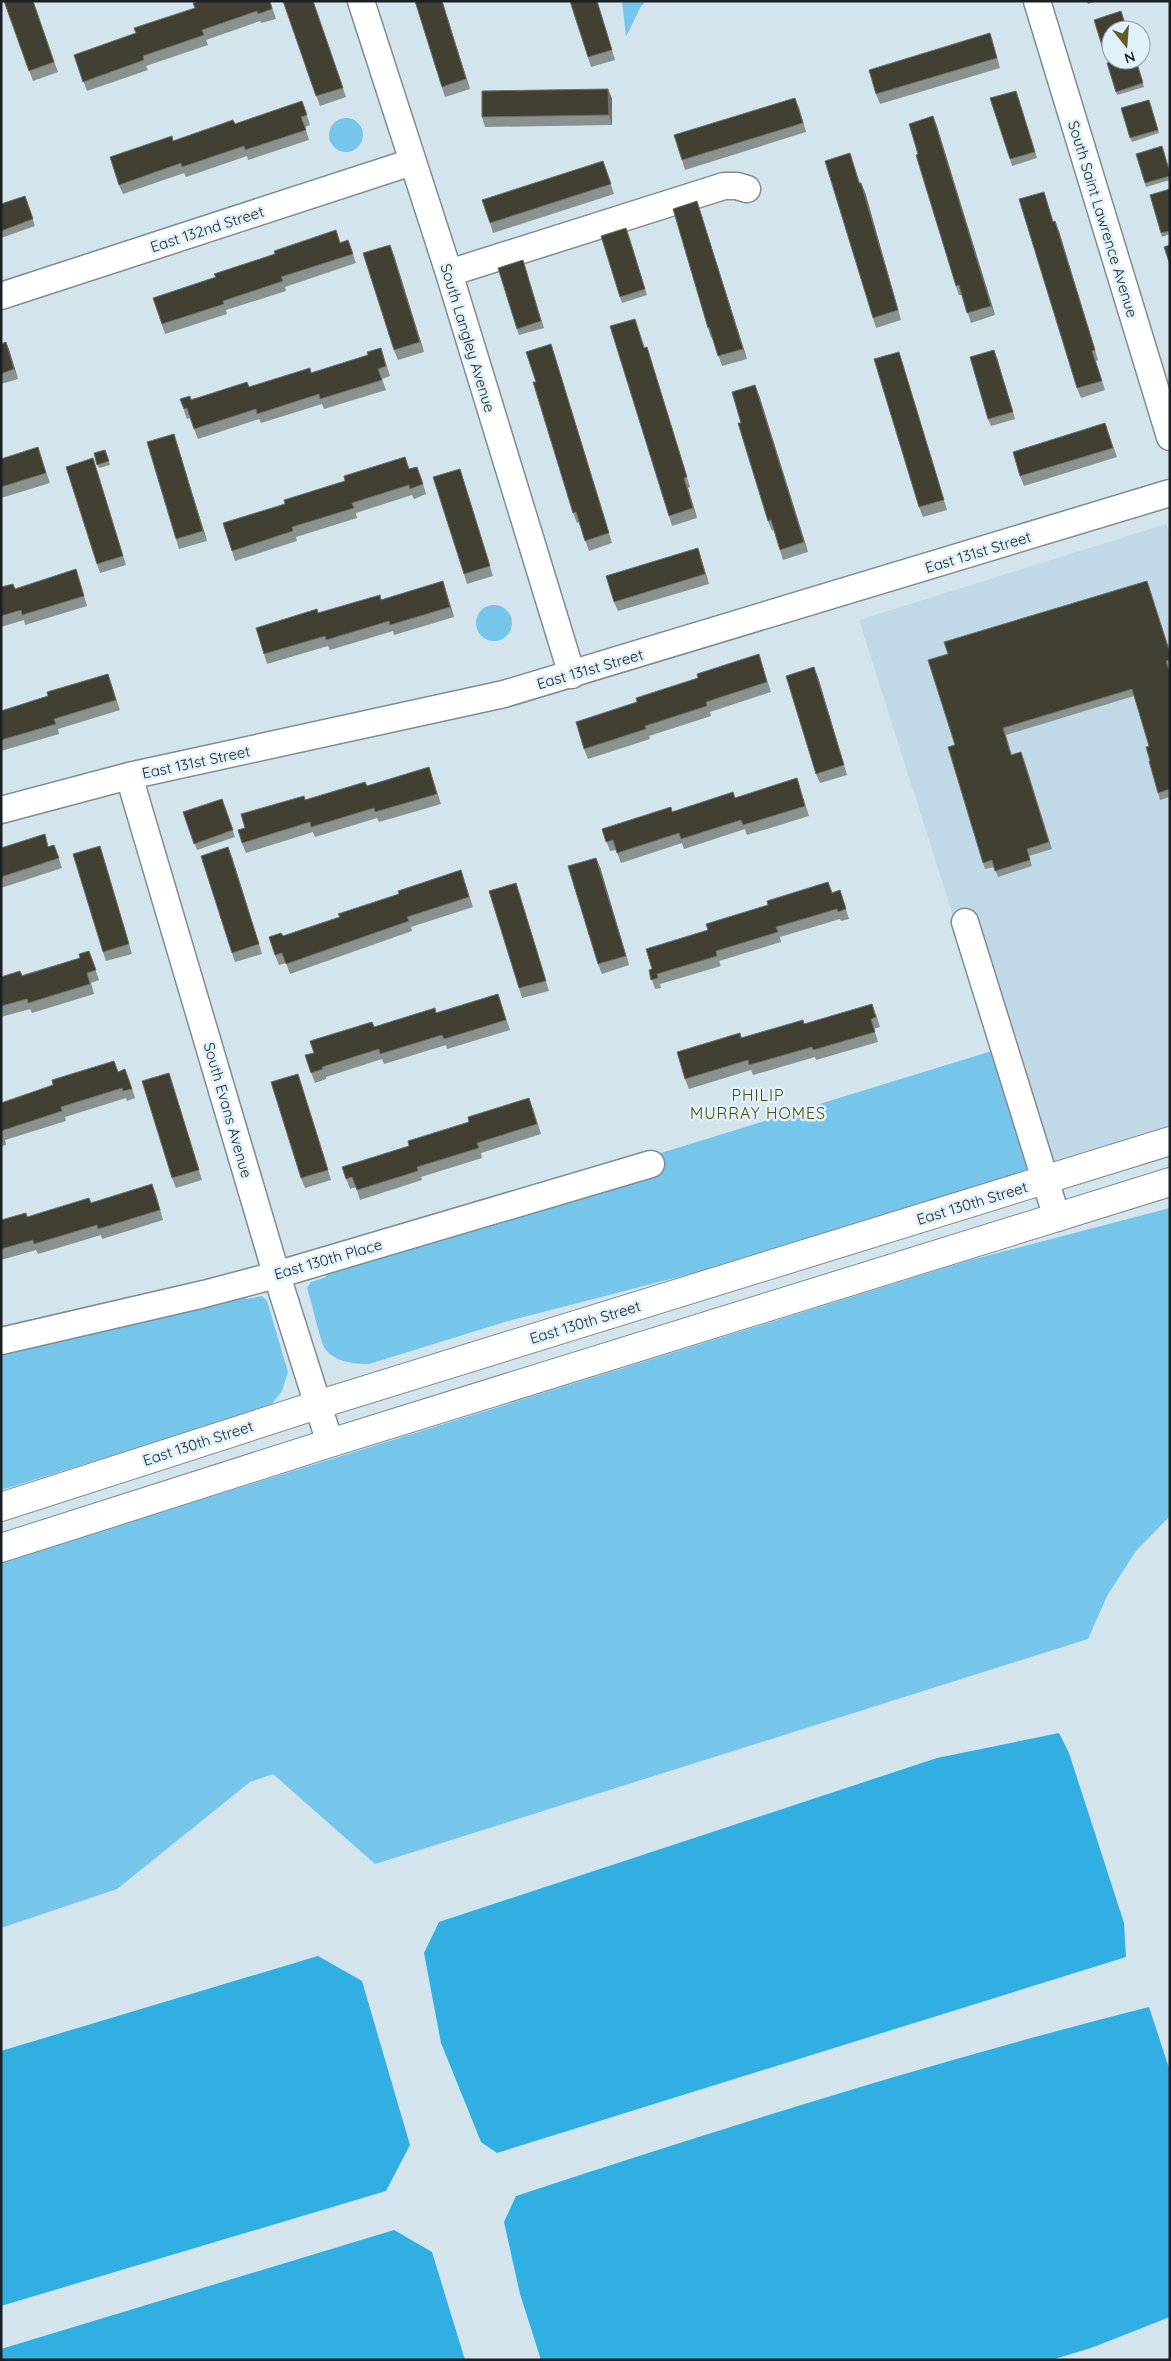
<svg xmlns="http://www.w3.org/2000/svg" width="1171" height="2361" viewBox="0 0 1171 2361" font-family="Quicksand,sans-serif">
<style>
.built{fill:#c1d9e6}
.green{fill:#76c5eb}
.water{fill:#31afe2}
.lines{fill:none;stroke-linecap:round;stroke-linejoin:round}
.minor-casing{stroke:#7d8d95;stroke-width:29}
.major-casing{stroke:#7d8d95;stroke-width:30}
.minor{stroke:#fff;stroke-width:26}
.major{stroke:#fff;stroke-width:28}
.wall{fill:#8a9290}
.shaded-wall{fill:#6d716a}
.building{fill:#414032;stroke:#6d716a}
.labels{text-anchor:middle;dominant-baseline:central;stroke-width:5;stroke-linejoin:round;paint-order:stroke}
.street-label{font-size:15px;fill:#1a2023;stroke:#e0f1fa}
.neighbourhood-label{font-size:16px;letter-spacing:1px;fill:#524d0d;stroke:#e0f1fa}
</style>
<rect width="100%" height="100%" fill="#d3e4ed"/>
<path class="built" d="M 1166,524 L 1170,535 L 1170,1128 L 1034,1170 L 859,620 Z"/>
<path class="green" d="M 622,1 L 646,1 L 640,8 L 626,37 Z
M329 135a17 17 0 1 1 34 0a17 17 0 1 1-34 0Z
M476 623a18 18 0 1 1 36 0a18 18 0 1 1-36 0Z
M 995,1050 L 1034,1170 L 752,1258 L 508,1321 L 369,1364 C 354,1364 335,1362 325,1349 C 320,1341 311,1299 307,1288 L 311,1282 L 326,1277 L 325,1272 L 665,1169 L 661,1153 Z
M 1170,1208 L 1170,1516 L 1136,1551 L 1107,1596 L 1088,1639 L 375,1864 L 273,1774 L 250,1782 L 117,1889 L 1,1928 L 1,1562 L 967,1261 Z
M 244,1296 L 246,1299 L 262,1296 L 267,1301 L 288,1372 L 282,1391 L 271,1405 L 253,1412 L 1,1490 L 1,1350 Z"/>
<path class="water" d="M 1059,1733 L 1069,1753 L 1124,1923 L 1126,1957 L 497,2153 L 481,2142 L 441,2043 L 424,1953 L 439,1922 L 937,1758 Z
M 318,1956 L 362,1981 L 410,2145 L 386,2191 L 1,2306 L 1,2051 Z
M 1149,2007 L 1170,2071 L 1170,2317 L 1091,2348 L 1051,2360 L 541,2360 L 520,2294 L 504,2222 L 516,2196 C 725,2127 936,2061 1149,2007 Z
M 394,2230 L 432,2252 L 465,2360 L 1,2360 L 1,2349 Z"/>
<g class="lines">
<g class="minor-casing">
<path id="minor" d="M 361,1 L 449,273 L 572,675
M 1037,1 L 1170,437
M 449,273 L 724,186 L 737,186 L 747,189
M 1,296 L 412,162
M 129,776 L 273,1263 L 330,1443
M 1,810 L 129,776 L 504,694 L 1170,493
M 965,922 L 1057,1218
M 1,1341 L 204,1294 L 276,1275 L 651,1164"/>
</g>
<g class="major-casing">
<path id="major" d="M 1,1507 L 317,1405 L 1170,1141
M 1,1548 L 330,1443 L 1170,1182"/>
</g>
<use href="#minor" class="minor"/>
<use href="#major" class="major"/>
</g>
<path class="wall" d="M 4,1 L 33,1 L 58,72 L 33,81 Z
M 198,1 L 270,1 L 276,19 L 261,23 L 260,21 L 206,40 L 208,45 L 146,66 L 148,70 L 87,91 L 74,55 L 136,33 L 195,8 Z
M 283,1 L 313,1 L 346,97 L 320,106 Z
M 415,1 L 442,1 L 470,89 L 445,97 Z
M 597,1 L 615,60 L 591,67 L 588,57 Z
M 1087,1 L 1097,1 L 1088,4 Z
M 1094,20 L 1111,30 L 1111,50 L 1104,52 Z
M 993,43 L 1000,68 L 880,104 L 876,94 Z
M 1136,60 L 1144,87 L 1117,95 L 1107,63 Z
M 608,89 L 612,99 L 612,125 L 485,127 L 482,117 Z
M 1018,97 L 1037,158 L 1012,166 L 1010,159 Z
M 1149,100 L 1159,133 L 1132,142 L 1121,108 Z
M 302,101 L 310,125 L 305,127 L 309,140 L 248,160 L 247,156 L 186,177 L 184,173 L 123,194 L 119,185 L 235,124 Z
M 799,108 L 806,132 L 685,170 L 682,160 Z
M 933,116 L 995,315 L 971,323 L 962,295 L 959,295 L 956,286 L 918,154 Z
M 850,153 L 860,183 L 865,192 L 901,320 L 876,328 L 873,318 Z
M 1136,154 L 1170,172 L 1170,180 L 1146,187 Z
M 603,161 L 614,194 L 493,233 L 490,223 Z
M 1170,189 L 1170,234 L 1162,237 L 1150,195 Z
M 1044,192 L 1053,222 L 1059,231 L 1098,360 L 1096,361 L 1105,390 L 1081,398 L 1077,388 Z
M 25,196 L 35,226 L 1,238 L 1,204 Z
M 700,211 L 747,359 L 722,366 L 712,337 L 711,338 L 708,328 Z
M 629,235 L 647,295 L 622,303 L 620,297 Z
M 348,240 L 356,263 L 285,287 L 286,291 L 226,310 L 227,314 L 165,334 L 153,298 Z
M 390,245 L 424,352 L 398,360 L 394,350 Z
M 523,260 L 544,328 L 519,335 L 517,329 Z
M 635,319 L 645,348 L 647,347 L 650,357 L 690,487 L 688,488 L 697,518 L 672,526 L 669,516 Z
M 6,342 L 18,379 L 1,384 L 1,344 Z
M 551,344 L 612,543 L 589,551 L 579,522 L 577,523 L 573,513 L 536,382 Z
M 381,348 L 390,376 L 382,379 L 386,390 L 324,409 L 322,404 L 261,423 L 259,419 L 198,439 L 190,418 L 187,419 L 180,399 L 191,399 L 311,373 L 368,355 Z
M 997,357 L 1015,419 L 991,426 L 988,419 Z
M 902,362 L 947,510 L 923,517 L 919,507 Z
M 759,395 L 808,552 L 783,560 L 774,530 L 772,531 L 768,521 L 741,423 Z
M 1105,423 L 1117,457 L 1024,486 L 1020,476 Z
M 174,434 L 207,541 L 179,549 L 176,539 Z
M 105,450 L 110,465 L 99,468 L 94,453 Z
M 41,457 L 50,483 L 1,498 L 1,459 Z
M 93,458 L 126,565 L 100,573 L 97,564 Z
M 409,469 L 421,477 L 426,494 L 414,499 L 412,495 L 356,513 L 357,518 L 296,537 L 297,541 L 235,561 L 232,551 L 285,504 L 345,481 Z
M 460,469 L 493,576 L 467,584 L 464,574 Z
M 701,558 L 709,584 L 618,611 L 614,602 Z
M 79,579 L 87,606 L 25,625 L 24,620 L 1,627 L 1,587 L 15,589 Z
M 443,581 L 454,617 L 394,635 L 393,631 L 330,650 L 328,646 L 267,664 L 264,654 L 319,613 L 381,600 Z
M 1170,652 L 1170,667 L 1168,668 L 1170,672 L 1170,797 L 1160,800 L 1158,793 L 1150,761 L 1149,746 L 1134,696 L 1006,735 L 1012,755 L 1024,759 L 1052,849 L 1029,856 L 1032,866 L 998,877 L 994,867 L 985,869 L 983,863 L 955,745 Z
M 762,664 L 771,692 L 710,712 L 711,716 L 649,736 L 650,739 L 588,759 L 584,749 Z
M 108,674 L 120,710 L 58,729 L 59,734 L 1,751 L 1,711 L 48,696 Z
M 818,677 L 847,775 L 820,783 L 816,774 Z
M 429,767 L 441,804 L 379,822 L 377,818 L 315,837 L 313,832 L 246,853 L 242,843 L 305,800 L 367,786 Z
M 797,778 L 809,816 L 747,835 L 745,829 L 684,849 L 682,843 L 621,863 L 616,850 L 610,851 L 602,829 L 672,812 L 736,798 Z
M 222,799 L 235,837 L 197,850 L 183,812 Z
M 54,845 L 62,868 L 1,888 L 1,848 L 49,846 Z
M 103,856 L 132,954 L 106,961 L 103,952 Z
M 232,857 L 262,954 L 235,962 L 232,953 Z
M 600,867 L 629,965 L 602,974 L 598,964 Z
M 461,870 L 473,907 L 411,927 L 412,931 L 290,974 L 286,963 L 279,965 L 275,955 L 283,936 L 339,917 Z
M 840,890 L 849,919 L 841,921 L 840,919 L 780,937 L 781,942 L 719,961 L 721,966 L 660,984 L 661,988 L 655,989 L 649,970 Z
M 519,893 L 549,991 L 522,998 L 519,988 Z
M 89,951 L 99,980 L 91,983 L 94,994 L 32,1013 L 30,1009 L 1,1017 L 1,977 L 22,975 L 80,958 Z
M 498,994 L 510,1030 L 447,1049 L 446,1045 L 384,1064 L 382,1059 L 326,1077 L 326,1079 L 315,1083 L 305,1055 L 314,1053 L 374,1027 L 437,1013 Z
M 876,1014 L 880,1027 L 874,1029 L 878,1042 L 816,1060 L 815,1057 L 753,1075 L 751,1070 L 689,1089 L 685,1079 L 740,1033 L 742,1038 L 805,1024 Z
M 118,1072 L 129,1079 L 135,1098 L 127,1101 L 126,1098 L 65,1117 L 66,1121 L 5,1140 L 6,1145 L 1,1146 L 1,1103 Z
M 169,1073 L 202,1180 L 176,1188 L 172,1178 Z
M 298,1074 L 331,1180 L 305,1188 L 301,1178 Z
M 533,1108 L 541,1134 L 481,1153 L 482,1158 L 421,1177 L 422,1180 L 360,1200 L 356,1187 L 350,1189 L 342,1167 L 409,1146 L 469,1122 Z
M 152,1184 L 163,1220 L 102,1239 L 101,1235 L 38,1254 L 36,1250 L 1,1260 L 1,1220 L 28,1217 L 91,1203 Z"/>
<path class="shaded-wall" d="M 442,1 L 470,89 L 466,79 Z
M 608,89 L 612,99 L 612,125 L 609,115 Z
M 795,98 L 799,108 L 806,132 L 803,123 Z
M 933,116 L 937,126 L 995,315 L 991,306 Z
M 861,183 L 865,192 L 901,320 L 898,310 Z
M 697,201 L 700,211 L 747,359 L 743,349 Z
M 1055,221 L 1059,231 L 1098,360 L 1095,350 Z
M 390,245 L 394,255 L 424,352 L 420,342 Z
M 6,342 L 10,352 L 18,379 L 14,369 Z
M 755,385 L 759,395 L 808,552 L 804,542 Z
M 174,434 L 177,444 L 207,541 L 203,531 Z
M 684,478 L 688,488 L 697,518 L 693,508 Z
M 698,548 L 701,558 L 709,584 L 705,574 Z
M 443,581 L 446,591 L 454,617 L 450,607 Z
M 814,667 L 818,677 L 847,775 L 844,765 Z
M 228,847 L 232,857 L 262,954 L 259,944 Z
M 596,858 L 600,867 L 629,965 L 626,956 Z
M 152,1184 L 156,1194 L 163,1220 L 160,1210 Z"/>
<path class="building" d="M 4,1 L 33,1 L 54,62 L 29,71 Z
M 198,1 L 270,1 L 272,9 L 258,14 L 257,11 L 202,30 L 204,35 L 143,56 L 144,60 L 83,82 L 74,55 L 136,33 L 134,28 L 195,8 L 193,3 Z
M 283,1 L 313,1 L 343,88 L 316,96 Z
M 415,1 L 442,1 L 466,79 L 442,87 Z
M 570,1 L 597,1 L 612,50 L 588,57 Z
M 1121,11 L 1127,30 L 1111,30 L 1111,46 L 1103,49 L 1094,20 Z
M 990,33 L 997,58 L 876,94 L 869,70 Z
M 1116,60 L 1136,60 L 1143,83 L 1116,92 L 1107,63 Z
M 608,89 L 609,115 L 482,117 L 482,91 Z
M 1016,91 L 1035,152 L 1010,159 L 990,98 Z
M 795,98 L 803,123 L 682,160 L 674,135 Z
M 1149,100 L 1158,130 L 1130,138 L 1121,108 Z
M 302,101 L 307,115 L 301,117 L 306,130 L 245,150 L 244,146 L 182,167 L 181,163 L 119,185 L 110,157 L 172,136 L 173,141 L 233,120 L 235,124 Z
M 933,116 L 991,306 L 967,313 L 959,285 L 956,286 L 916,155 L 918,154 L 909,124 Z
M 1162,146 L 1170,173 L 1170,176 L 1145,183 L 1136,154 Z
M 850,153 L 859,183 L 861,183 L 898,310 L 873,318 L 825,161 Z
M 603,161 L 611,184 L 490,223 L 482,200 Z
M 1170,189 L 1170,231 L 1161,233 L 1150,195 Z
M 1044,192 L 1053,222 L 1055,221 L 1095,350 L 1092,351 L 1102,381 L 1077,388 L 1019,199 Z
M 25,196 L 33,219 L 1,231 L 1,204 Z
M 697,201 L 743,349 L 718,356 L 709,327 L 708,328 L 673,209 Z
M 626,228 L 645,289 L 620,297 L 601,236 Z
M 336,230 L 340,243 L 348,240 L 353,254 L 281,277 L 283,281 L 223,301 L 224,304 L 162,324 L 153,298 L 216,277 L 214,274 L 275,254 L 274,251 Z
M 390,245 L 420,342 L 394,350 L 363,253 Z
M 1170,245 L 1170,265 L 1164,247 Z
M 523,260 L 541,321 L 517,329 L 498,268 Z
M 635,319 L 644,348 L 647,347 L 687,477 L 684,478 L 693,508 L 669,516 L 610,326 Z
M 6,342 L 14,369 L 1,374 L 1,344 Z
M 551,344 L 609,533 L 585,541 L 576,512 L 573,513 L 533,382 L 536,382 L 526,352 Z
M 381,348 L 386,366 L 378,369 L 382,380 L 320,399 L 319,394 L 257,414 L 256,409 L 194,429 L 187,408 L 184,409 L 180,399 L 190,396 L 191,400 L 247,382 L 249,387 L 310,368 L 311,373 L 368,355 L 367,352 Z
M 994,350 L 1013,412 L 988,419 L 970,357 Z
M 899,352 L 944,500 L 919,507 L 874,359 Z
M 755,385 L 804,542 L 780,550 L 771,520 L 768,521 L 738,423 L 741,423 L 732,392 Z
M 1105,423 L 1113,448 L 1020,476 L 1013,452 Z
M 174,434 L 203,531 L 176,539 L 147,442 Z
M 38,447 L 46,473 L 1,487 L 1,459 Z
M 105,450 L 109,461 L 97,465 L 94,453 Z
M 405,457 L 409,469 L 417,467 L 423,484 L 410,489 L 409,485 L 352,503 L 354,508 L 292,527 L 293,531 L 232,551 L 223,523 L 285,504 L 284,500 L 345,481 L 344,476 Z
M 93,458 L 123,556 L 97,564 L 66,467 Z
M 460,469 L 490,566 L 464,574 L 433,477 Z
M 698,548 L 705,574 L 614,602 L 606,576 Z
M 76,569 L 84,596 L 22,615 L 21,610 L 1,616 L 1,587 L 13,584 L 15,589 Z
M 443,581 L 450,607 L 390,625 L 389,621 L 326,640 L 325,636 L 264,654 L 256,628 L 317,609 L 318,613 L 380,595 L 381,600 Z
M 1147,581 L 1170,653 L 1170,660 L 1166,661 L 1170,673 L 1170,789 L 1158,793 L 1149,761 L 1150,761 L 1146,747 L 1149,746 L 1132,689 L 1003,728 L 1011,755 L 1021,752 L 1049,842 L 1027,849 L 1030,860 L 995,871 L 992,860 L 983,863 L 948,747 L 955,745 L 928,660 L 948,654 L 944,642 Z
M 759,654 L 767,682 L 706,702 L 707,706 L 645,726 L 646,729 L 584,749 L 576,722 L 637,702 L 636,698 L 698,678 L 697,674 Z
M 814,667 L 844,765 L 816,774 L 786,676 Z
M 108,674 L 116,700 L 54,719 L 56,724 L 1,740 L 1,711 L 48,696 L 47,692 Z
M 429,767 L 437,794 L 375,812 L 374,808 L 311,827 L 310,822 L 242,843 L 238,830 L 245,828 L 241,814 L 304,796 L 305,800 L 365,782 L 367,786 Z
M 797,778 L 805,806 L 743,825 L 741,820 L 681,839 L 679,833 L 617,853 L 613,840 L 606,842 L 602,829 L 671,807 L 672,812 L 733,792 L 735,798 Z
M 222,799 L 233,830 L 194,844 L 183,812 Z
M 45,834 L 48,847 L 54,845 L 59,858 L 1,877 L 1,848 Z
M 100,846 L 129,944 L 103,952 L 73,854 Z
M 228,847 L 259,944 L 232,953 L 201,856 Z
M 596,858 L 626,956 L 598,964 L 568,866 Z
M 461,870 L 469,897 L 407,917 L 409,921 L 286,964 L 282,953 L 275,955 L 269,937 L 281,933 L 283,936 L 340,917 L 338,914 L 399,894 L 398,891 Z
M 828,882 L 832,893 L 840,890 L 846,909 L 838,912 L 837,909 L 776,927 L 778,932 L 716,951 L 717,956 L 657,974 L 658,978 L 651,980 L 649,970 L 652,969 L 646,949 L 708,930 L 706,924 L 768,905 L 767,901 Z
M 516,883 L 546,981 L 519,988 L 489,891 Z
M 89,951 L 96,970 L 87,973 L 90,984 L 28,1003 L 27,999 L 1,1006 L 1,977 L 20,971 L 22,976 L 80,958 L 79,954 Z
M 498,994 L 506,1020 L 444,1039 L 442,1035 L 380,1054 L 379,1049 L 322,1067 L 323,1069 L 311,1073 L 305,1055 L 314,1053 L 310,1041 L 372,1022 L 374,1027 L 435,1008 L 436,1013 Z
M 872,1004 L 876,1017 L 871,1019 L 875,1032 L 813,1050 L 812,1047 L 749,1065 L 748,1060 L 685,1079 L 677,1052 L 740,1033 L 741,1038 L 803,1020 L 804,1024 Z
M 114,1061 L 118,1072 L 125,1069 L 132,1089 L 123,1091 L 122,1088 L 61,1107 L 62,1111 L 1,1131 L 2,1135 L 1,1135 L 1,1103 L 53,1085 L 52,1080 Z
M 169,1073 L 199,1170 L 172,1178 L 142,1081 Z
M 298,1074 L 328,1170 L 301,1178 L 271,1082 Z
M 529,1098 L 537,1124 L 477,1143 L 479,1148 L 417,1167 L 418,1171 L 357,1190 L 352,1177 L 346,1179 L 342,1167 L 409,1146 L 408,1141 L 469,1122 L 468,1117 Z
M 152,1184 L 160,1210 L 98,1229 L 97,1225 L 34,1244 L 33,1240 L 1,1249 L 1,1220 L 26,1213 L 27,1217 L 89,1198 L 91,1203 Z"/>
<g class="labels">
<g class="street-label">
<text transform="translate(1103 219) rotate(73)">South Saint Lawrence Avenue</text>
<text transform="translate(207 229) rotate(-18)">East 132nd Street</text>
<text transform="translate(468 338) rotate(73)">South Langley Avenue</text>
<text transform="translate(978 552) rotate(-17)">East 131st Street</text>
<text transform="translate(590 669) rotate(-16)">East 131st Street</text>
<text transform="translate(196 762) rotate(-12)">East 131st Street</text>
<text transform="translate(228 1110) rotate(74)">South Evans Avenue</text>
<text transform="translate(972 1203) rotate(-17)">East 130th Street</text>
<text transform="translate(328 1259) rotate(-16)">East 130th Place</text>
<text transform="translate(585 1322) rotate(-17)">East 130th Street</text>
<text transform="translate(198 1443) rotate(-18)">East 130th Street</text>
</g>
<g class="neighbourhood-label">
<text x="758" y="1095">PHILIP<tspan x="758" dy="18">MURRAY HOMES</tspan></text>
</g>
</g>
<rect width="1171" height="2361" fill="none" stroke="#1a2023" stroke-width="5"/>
<g transform="translate(1126 45) rotate(163)"><circle r="24" fill="#e0f1fa" stroke="#919da4"/>
<path d="M0-4L9 19L0 12L-9 19Z" fill="#615d29"/>
<text y="-8" font-size="14" font-weight="bold" text-anchor="middle" fill="#1a2023">N</text>
</g>
</svg>
